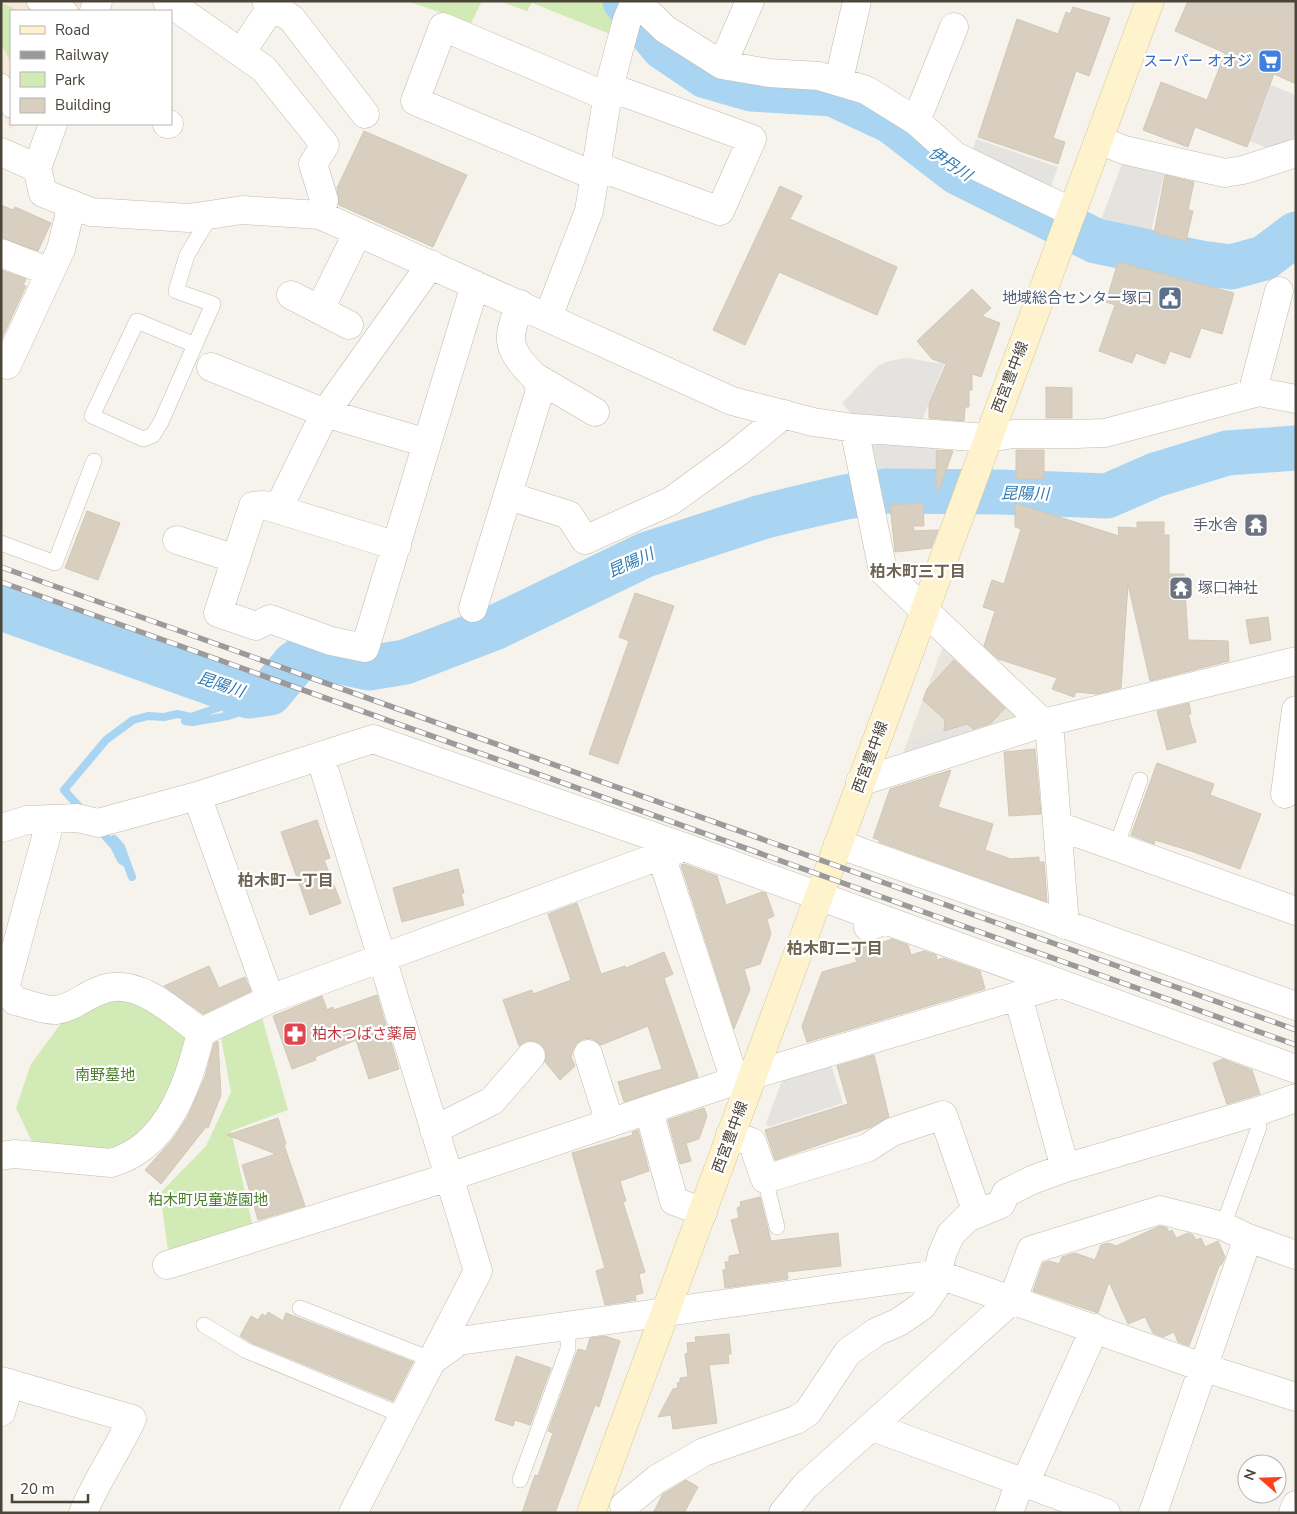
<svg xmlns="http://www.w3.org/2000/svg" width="1297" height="1514" viewBox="0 0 1297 1514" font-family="'Nunito Sans','Noto Sans JP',sans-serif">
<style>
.residential{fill:#eae5da}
.commercial{fill:#f7ead8}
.green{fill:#d2eab5}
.parking{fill:#e5e3e0}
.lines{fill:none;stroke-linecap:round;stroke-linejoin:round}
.stream{stroke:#a9d4f2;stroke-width:8}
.river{stroke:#a9d4f2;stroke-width:45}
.building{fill:#d8cfc1;stroke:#d3c7b4}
.service-casing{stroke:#c2bbae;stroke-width:16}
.pedestrian-casing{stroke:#c2bbae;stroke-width:22}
.minor-casing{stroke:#c2bbae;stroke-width:29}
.secondary-casing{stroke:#d6c79b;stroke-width:29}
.service{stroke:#fff;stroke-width:15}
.pedestrian{stroke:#fff;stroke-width:21}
.minor{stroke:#fff;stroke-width:28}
.secondary{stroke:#fff3cd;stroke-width:28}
.rail-casing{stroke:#9a9a9a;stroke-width:5.5}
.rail{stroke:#fff;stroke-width:4;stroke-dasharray:11;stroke-linecap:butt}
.labels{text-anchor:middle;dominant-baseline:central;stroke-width:4.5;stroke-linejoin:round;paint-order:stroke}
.shop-label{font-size:15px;fill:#366cbe;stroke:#fff;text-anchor:end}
.service-label{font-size:15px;fill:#4e5e75;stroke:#fff;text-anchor:end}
.street-label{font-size:15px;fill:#4b4439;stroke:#fff}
.worship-label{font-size:15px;fill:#5b616d;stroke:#fff;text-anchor:end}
.health-label{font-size:15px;fill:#be3a42;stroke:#fff;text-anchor:start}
.park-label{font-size:15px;fill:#4a7f2a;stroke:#fff}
.water-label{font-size:16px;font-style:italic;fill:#2e7ab2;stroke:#fff}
.neighbourhood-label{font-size:16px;font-weight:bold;fill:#6e6250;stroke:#fff}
</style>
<rect width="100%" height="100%" fill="#f6f3ec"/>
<path class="residential" d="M 943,646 L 1024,715 L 901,758 Z"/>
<path class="commercial" d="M 1,1 L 85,1 L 81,11 L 11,11 L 11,124 L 19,124 L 10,129 L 1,109 Z"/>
<path class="green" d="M 407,1 L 482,1 L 471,23 Z
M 499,1 L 611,1 L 618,8 L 610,34 L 532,3 L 527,11 Z
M 1,3 L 18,10 L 11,11 L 11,63 L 1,43 Z
M 115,997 L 157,1013 L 189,1037 C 176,1081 164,1128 116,1146 C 100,1153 52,1146 33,1144 L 16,1108 L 31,1064 L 65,1018 Z
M 261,1014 L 288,1110 L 231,1131 L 253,1227 L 168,1250 L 160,1193 L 206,1146 L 231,1092 L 220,1032 Z"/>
<path class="parking" d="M 1271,85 L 1296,95 L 1296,134 L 1294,138 L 1269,149 L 1250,141 Z
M 976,139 L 1058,167 L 1049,192 L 972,153 Z
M 1123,161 L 1165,170 L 1151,232 L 1101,220 Z
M 906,358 L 944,364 L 920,426 L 854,417 L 842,403 L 878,366 L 889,361 Z
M 871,440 L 935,442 L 935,482 L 876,483 Z
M 965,723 L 970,739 L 915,757 L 910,741 L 946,729 L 948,731 Z
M 831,1064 L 843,1103 L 768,1127 L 766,1123 L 783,1078 Z"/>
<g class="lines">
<path class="stream" d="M 185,721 L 192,722 L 228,716
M 82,810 L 64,790 L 106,740 L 133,720 L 148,716 L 164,717 L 177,714 L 191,717 L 226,705 L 228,716 L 258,706 L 270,693
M 98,828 L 114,846 L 121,860 L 126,863
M 114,839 L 121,847 L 132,877"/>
<path class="river" d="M 625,1 L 663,47 L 706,76 L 751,89 L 833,94 L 891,121 L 957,172 L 1096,241 L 1201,263 L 1231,267 L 1264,258 L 1296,234
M 1,608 L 249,696 L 270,693 L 294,664 L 304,657 L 315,656 L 369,668 L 405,662 L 494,628 L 645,555 L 762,517 L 794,509 L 845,497 L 886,491 L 1000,492 L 1107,496 L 1155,475 L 1227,453 L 1296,448"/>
</g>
<path class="building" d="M 1188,1 L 1296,1 L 1296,84 L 1274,74 L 1247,147 L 1195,127 L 1188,147 L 1143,130 L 1161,82 L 1207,100 L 1225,53 L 1175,31 Z
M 1073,7 L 1110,18 L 1089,76 L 1076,71 L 1053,138 L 1065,142 L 1058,164 L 978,137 L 1017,19 L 1058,34 L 1066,12 L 1070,14 Z
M 364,131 L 467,175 L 433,247 L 339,205 L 337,188 Z
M 1165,175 L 1194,182 L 1188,210 L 1193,211 L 1186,241 L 1154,233 Z
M 780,186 L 802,196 L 790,219 L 897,267 L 877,315 L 779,272 L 745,345 L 713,330 Z
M 1,205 L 13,210 L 15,207 L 51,223 L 38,251 L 1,238 Z
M 1118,262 L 1234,293 L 1222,334 L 1201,328 L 1190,358 L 1170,351 L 1165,364 L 1136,353 L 1132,363 L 1099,351 L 1115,305 L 1106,302 Z
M 1,270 L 26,279 L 23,285 L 26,286 L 1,340 Z
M 972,289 L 991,308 L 982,316 L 1000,323 L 981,377 L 972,374 L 972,390 L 969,390 L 969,407 L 965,407 L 964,421 L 929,418 L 929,404 L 946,364 L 932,359 L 917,341 Z
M 1046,387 L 1072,388 L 1072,418 L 1046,418 Z
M 936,450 L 953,451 L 939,490 L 936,489 Z
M 1016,450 L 1044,450 L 1044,479 L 1016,479 Z
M 923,503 L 924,526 L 913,526 L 914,531 L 938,530 L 931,548 L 895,552 L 890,505 Z
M 1015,503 L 1119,536 L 1118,527 L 1137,528 L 1137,522 L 1164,522 L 1164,535 L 1169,535 L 1169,574 L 1184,574 L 1188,640 L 1228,641 L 1229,661 L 1150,681 L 1128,584 L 1121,688 L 1097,694 L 1076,692 L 1074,697 L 1052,689 L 1057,678 L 998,659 L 984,646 L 995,611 L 983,607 L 992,580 L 1004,584 L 1021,529 L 1015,527 Z
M 87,511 L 120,523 L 98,580 L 65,568 Z
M 635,593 L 674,606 L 618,764 L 589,754 L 629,641 L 619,637 Z
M 1268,617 L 1271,640 L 1250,644 L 1246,620 Z
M 954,660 L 1005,708 L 991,723 L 973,729 L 967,724 L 944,731 L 945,720 L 923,700 L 927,689 Z
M 1189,703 L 1191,714 L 1188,714 L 1196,742 L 1167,750 L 1157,711 Z
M 1035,749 L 1041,814 L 1009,816 L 1004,752 Z
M 1157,763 L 1214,784 L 1210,795 L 1261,814 L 1240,869 L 1191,851 L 1155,840 L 1154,844 L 1131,835 Z
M 951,770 L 938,807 L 993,824 L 985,850 L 1011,859 L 1039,857 L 1039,862 L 1044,862 L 1047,902 L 879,842 L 879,840 L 873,838 L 890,789 Z
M 317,820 L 330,858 L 324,860 L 341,903 L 310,915 L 281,832 Z
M 684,864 L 717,876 L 726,905 L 762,892 L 766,893 L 774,916 L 767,919 L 771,934 L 760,964 L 744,969 L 750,989 L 734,1029 L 681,865 Z
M 458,869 L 464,893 L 461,894 L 464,905 L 402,922 L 393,888 Z
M 577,903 L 601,974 L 625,966 L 626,968 L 664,952 L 673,974 L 664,978 L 698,1077 L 624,1102 L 618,1082 L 662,1069 L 648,1026 L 601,1045 L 592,1039 L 583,1039 L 576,1044 L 573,1050 L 571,1057 L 575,1066 L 560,1080 L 545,1062 L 546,1051 L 541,1044 L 533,1041 L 526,1041 L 519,1046 L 503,1000 L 532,990 L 533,994 L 571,980 L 548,914 Z
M 892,939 L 908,945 L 911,955 L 924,951 L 936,955 L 937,960 L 943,958 L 980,971 L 985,989 L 807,1042 L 802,1026 L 822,972 L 857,962 L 852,949 L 877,940 L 878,944 Z
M 209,966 L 219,988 L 245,977 L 251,991 L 203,1014 L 164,986 Z
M 377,995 L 399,1069 L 369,1079 L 356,1040 L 315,1057 L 316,1060 L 292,1069 L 273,1016 L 322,996 L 327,1010 L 333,1007 L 334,1010 Z
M 218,1041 L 221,1095 L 208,1128 L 206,1127 L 161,1184 L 145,1170 L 173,1139 L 187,1118 L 205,1077 L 214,1043 Z
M 874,1055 L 889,1117 L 871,1127 L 775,1160 L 765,1130 L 848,1104 L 837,1066 Z
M 1223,1059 L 1252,1070 L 1260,1094 L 1227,1104 L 1213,1063 Z
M 704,1108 L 707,1116 L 699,1139 L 686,1143 L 691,1161 L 680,1164 L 668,1120 Z
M 278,1118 L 286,1144 L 284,1145 L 305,1206 L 258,1220 L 242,1165 L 276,1154 L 227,1135 Z
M 638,1130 L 649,1171 L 620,1181 L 626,1201 L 623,1202 L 645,1272 L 639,1274 L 643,1293 L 635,1295 L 636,1300 L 605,1305 L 596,1271 L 605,1268 L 572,1153 L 633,1135 L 632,1132 Z
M 760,1197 L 771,1241 L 838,1233 L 841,1266 L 787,1272 L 788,1279 L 725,1288 L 723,1270 L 726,1269 L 725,1262 L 729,1262 L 729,1256 L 740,1254 L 731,1220 L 739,1218 L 737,1208 L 741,1206 L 740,1202 Z
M 1160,1226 L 1167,1228 L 1169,1232 L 1172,1230 L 1176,1238 L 1188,1233 L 1193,1235 L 1196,1240 L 1201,1238 L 1205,1247 L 1218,1241 L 1225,1257 L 1222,1264 L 1219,1266 L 1189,1346 L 1178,1342 L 1174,1332 L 1163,1337 L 1153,1333 L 1145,1317 L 1128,1324 L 1109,1282 L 1098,1313 L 1033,1291 L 1043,1263 L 1049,1261 L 1059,1264 L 1062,1257 L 1075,1253 L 1095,1260 L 1101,1245 L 1108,1243 L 1116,1246 Z
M 268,1312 L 283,1321 L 286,1313 L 413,1362 L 393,1401 L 252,1343 L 240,1336 L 251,1316 L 258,1320 L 262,1314 L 266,1316 Z
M 729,1334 L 731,1354 L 728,1354 L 729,1363 L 709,1365 L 717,1423 L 673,1429 L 671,1415 L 658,1417 L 673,1389 L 678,1388 L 677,1383 L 680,1382 L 680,1378 L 688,1377 L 685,1354 L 688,1353 L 687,1343 L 696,1342 L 695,1337 Z
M 605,1336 L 620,1341 L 599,1407 L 595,1405 L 555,1513 L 522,1513 L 535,1475 L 538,1476 L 553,1433 L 548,1431 L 578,1349 L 586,1351 L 590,1338 Z
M 516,1356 L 551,1368 L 530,1425 L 515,1420 L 513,1426 L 495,1420 Z
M 686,1480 L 698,1487 L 684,1513 L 653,1513 L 663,1494 Z"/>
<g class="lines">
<g class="service-casing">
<path id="service" d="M 195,345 L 137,321 L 92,416 L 143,439 L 153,435 L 161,422 L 213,304 L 176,291 L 187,255 L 211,215
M 1,543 L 55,563 L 94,461
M 1116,847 L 1140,780
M 765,1179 L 777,1227
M 1223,1226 L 1259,1127
M 300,1308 L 433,1360
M 204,1325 L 245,1350 L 404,1416
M 520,1480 L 568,1349 L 568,1325"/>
</g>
<g class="pedestrian-casing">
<path id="pedestrian" d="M 37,1 L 67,11
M 1,84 L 11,107"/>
</g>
<g class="minor-casing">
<path id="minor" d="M 167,1 L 264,69 L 325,145 L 313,164 L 324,200 L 320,215
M 266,1 L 292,19 L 365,114
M 636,1 L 665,29 L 722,65 L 769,73 L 819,76 L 866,90 L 916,121 L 955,156 L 1072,212
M 94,11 L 98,1
M 241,53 L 272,6
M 722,65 L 750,1
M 839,80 L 857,1
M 609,87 L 627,20 L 635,1
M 916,121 L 954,27
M 53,124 L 37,168 L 43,193 L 91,212 L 189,218 L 242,210 L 320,215 L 732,401 L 813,422 L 854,428 L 987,438 L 1014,434 L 1075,434 L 1105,433 L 1259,392 L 1296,399
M 167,124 L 169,124
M 1099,140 L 1124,150 L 1225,173 L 1243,170 L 1296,153
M 1,152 L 37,168
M 595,176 L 415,101 L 443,27 L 608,97
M 1,253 L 50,272
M 291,295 L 349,325
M 320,309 L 358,232
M 548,317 L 589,211 L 609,87 L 752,139 L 720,211 L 596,166
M 1,363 L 7,365 L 61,249 L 72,204
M 211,367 L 325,413 L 427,443
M 537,378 L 595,412
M 1252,394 L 1279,291
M 854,428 L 883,571 L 1043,723 L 1050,735 L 1065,925
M 509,496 L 569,515 L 585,540 L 671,501 L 737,453 L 784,414
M 278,509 L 325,413 L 431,264
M 177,540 L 236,559
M 397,546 L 264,505 L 253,506 L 218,613 L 256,626 L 270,619 L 331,641 L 365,648 L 475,285
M 473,608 L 540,390 C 538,380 535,377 528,370 C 504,345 509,335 520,304
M 320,756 L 478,1271 L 353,1513
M 860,782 L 1043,723 L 1296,661
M 1285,794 L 1296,710
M 197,796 L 270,999
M 51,819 L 5,988 L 15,1001 C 26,1003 44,1011 56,1010 C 76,1008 91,989 113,987 C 146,984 175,1014 201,1032
M 1058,826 L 1296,911
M 1,828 L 27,820 L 77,818 L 98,823 L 197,796 L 373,739 L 684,847 L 885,920
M 838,844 L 1296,1006
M 661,855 L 735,1081
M 868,927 L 885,920 L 1296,1069
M 1018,996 L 1065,1168
M 588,1054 L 610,1123
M 649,1111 L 674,1201 L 703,1212
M 434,1130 L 492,1101 L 531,1056
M 730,1135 L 752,1142 L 765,1179 L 867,1148 L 892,1132 L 943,1115 L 977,1213
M 1,1156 L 14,1154 L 111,1163 C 168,1147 189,1083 201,1032 L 270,999 L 684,847
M 167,1265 L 449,1177 L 752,1075 L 1058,984
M 433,1360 L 459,1341 L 937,1274 L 1205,1368 L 1296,1397
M 1,1381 L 132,1419 C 117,1451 96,1481 83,1513
M 1,1412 L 10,1383
M 873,1427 L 1106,1513
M 624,1506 L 657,1479 L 704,1452 L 796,1420 L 808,1412 L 848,1352 L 876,1332 L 899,1322 L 922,1306 L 934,1289 L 942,1254 L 951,1234 L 967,1218 L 1001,1204 L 1006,1193 L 1032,1180 L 1065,1168 L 1259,1111 L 1296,1098
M 783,1513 L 805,1486 L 1013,1299 L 1031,1250 L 1160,1210 L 1223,1226 L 1248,1238 L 1296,1255
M 1009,1513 L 1017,1490 L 1025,1483 L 1095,1328
M 1153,1513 L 1248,1238
M 1293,1513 L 1296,1505"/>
</g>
<g class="secondary-casing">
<path id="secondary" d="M 591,1513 L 1150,1"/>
</g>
<use href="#service" class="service"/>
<use href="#pedestrian" class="pedestrian"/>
<use href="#minor" class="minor"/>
<use href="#secondary" class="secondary"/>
<g class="rail-casing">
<path id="rail" d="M 1,567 L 1296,1030
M 1,582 L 1296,1045"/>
</g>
<use href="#rail" class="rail"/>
</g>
<defs>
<g id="supermarket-square" transform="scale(1.25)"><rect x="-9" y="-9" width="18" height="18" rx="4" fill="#3f7fe0" stroke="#fff"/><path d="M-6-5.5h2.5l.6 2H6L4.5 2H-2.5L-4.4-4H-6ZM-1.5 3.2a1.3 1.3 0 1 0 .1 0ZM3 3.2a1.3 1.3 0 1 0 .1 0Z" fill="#fff"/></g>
<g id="civic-square" transform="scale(1.25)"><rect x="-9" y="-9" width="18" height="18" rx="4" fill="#5c6f8a" stroke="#fff"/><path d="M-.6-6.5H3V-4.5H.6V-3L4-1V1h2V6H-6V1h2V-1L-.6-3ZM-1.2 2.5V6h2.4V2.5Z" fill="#fff"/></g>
<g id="temple-square" transform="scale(1.25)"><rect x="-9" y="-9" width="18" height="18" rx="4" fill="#6b7280" stroke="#fff"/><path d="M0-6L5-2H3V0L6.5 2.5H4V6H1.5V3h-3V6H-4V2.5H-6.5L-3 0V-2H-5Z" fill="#fff"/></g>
<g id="pharmacy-square" transform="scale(1.25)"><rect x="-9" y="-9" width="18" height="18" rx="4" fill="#e0444e" stroke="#fff"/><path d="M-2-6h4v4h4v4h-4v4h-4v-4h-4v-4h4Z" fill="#fff"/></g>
</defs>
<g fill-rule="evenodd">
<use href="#supermarket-square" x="1270" y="61"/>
<use href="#civic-square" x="1170" y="298"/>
<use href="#temple-square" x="1256" y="525"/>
<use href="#temple-square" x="1181" y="588"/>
<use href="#pharmacy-square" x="295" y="1034"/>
</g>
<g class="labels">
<g class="shop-label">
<text x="1252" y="61">スーパー オオジ</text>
</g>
<g class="service-label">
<text x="1152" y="298">地域総合センター塚口</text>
</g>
<g class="street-label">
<text transform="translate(1010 377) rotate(-69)">西宮豊中線</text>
<text transform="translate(870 757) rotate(-70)">西宮豊中線</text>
<text transform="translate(730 1137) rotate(-70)">西宮豊中線</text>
</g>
<g class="worship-label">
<text x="1238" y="525">手水舎</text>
<text x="1198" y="588" text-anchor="start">塚口神社</text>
</g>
<g class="health-label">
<text x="312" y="1034">柏木つばさ薬局</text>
</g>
<g class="park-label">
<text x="105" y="1075">南野墓地</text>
<text x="208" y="1200">柏木町児童遊園地</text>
</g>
<g class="water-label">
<text transform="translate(950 164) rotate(34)">伊丹川</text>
<text transform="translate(1025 494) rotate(1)">昆陽川</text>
<text transform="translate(631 563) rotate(-24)">昆陽川</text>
<text transform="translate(221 685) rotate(18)">昆陽川</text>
</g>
<g class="neighbourhood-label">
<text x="918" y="572">柏木町三丁目</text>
<text x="286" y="881">柏木町一丁目</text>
<text x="835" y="949">柏木町二丁目</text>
</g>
</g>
<rect width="1297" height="1514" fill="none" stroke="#4b4439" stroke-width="5"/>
<rect x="10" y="10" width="162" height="115" fill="#ffffff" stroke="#b7b4b0"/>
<rect x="20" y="26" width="25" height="8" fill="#fff3cd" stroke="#b7b4b0"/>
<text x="55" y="35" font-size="15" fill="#4b4439">Road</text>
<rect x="20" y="51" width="25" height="8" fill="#9a9a9a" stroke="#b7b4b0"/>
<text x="55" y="60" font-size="15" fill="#4b4439">Railway</text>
<rect x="20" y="72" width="25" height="15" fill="#d2eab5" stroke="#b7b4b0"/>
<text x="55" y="85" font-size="15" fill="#4b4439">Park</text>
<rect x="20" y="98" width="25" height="15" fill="#d8cfc1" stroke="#b7b4b0"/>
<text x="55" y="110" font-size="15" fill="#4b4439">Building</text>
<g transform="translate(1262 1479) rotate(290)"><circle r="24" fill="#ffffff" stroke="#b7b4b0"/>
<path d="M0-4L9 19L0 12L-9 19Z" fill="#fc3f1d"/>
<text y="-8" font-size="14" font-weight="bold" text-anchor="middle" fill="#4b4439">N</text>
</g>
<path d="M12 1494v8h76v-8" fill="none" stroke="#4b4439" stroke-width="2.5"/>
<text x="20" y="1494" font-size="15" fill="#4b4439" stroke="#ffffff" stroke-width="4" paint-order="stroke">20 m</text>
</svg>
